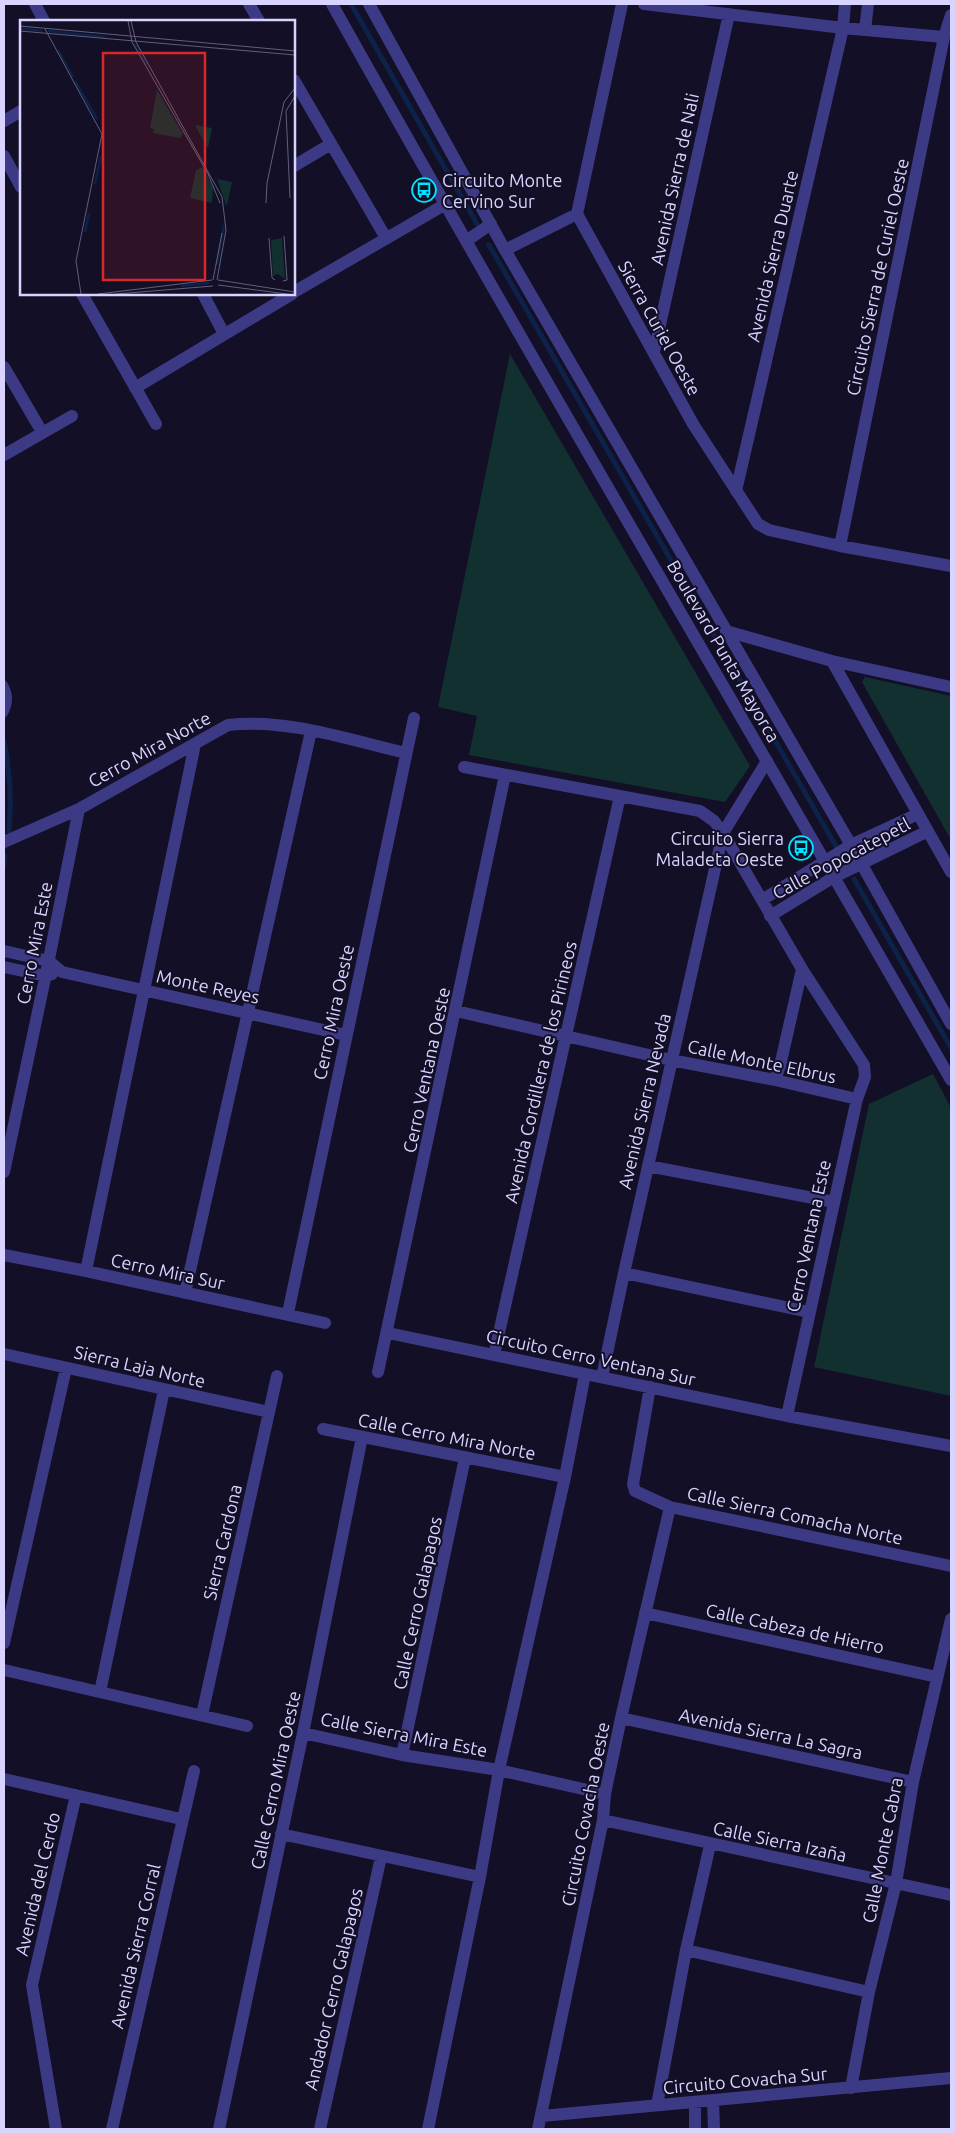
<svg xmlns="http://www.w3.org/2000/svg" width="955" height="2133" viewBox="0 0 955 2133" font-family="Ubuntu,sans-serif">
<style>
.park{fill:#12302f}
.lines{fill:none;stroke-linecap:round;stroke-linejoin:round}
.stream{stroke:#0c2248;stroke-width:5}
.service{stroke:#3d3a85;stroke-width:7}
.minor{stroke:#3d3a85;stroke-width:12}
.tertiary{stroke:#3d3a85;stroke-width:12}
.labels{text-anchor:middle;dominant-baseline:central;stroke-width:4;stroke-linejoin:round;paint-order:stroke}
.street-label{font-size:18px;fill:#d9d4ff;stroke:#130f26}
.poi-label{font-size:18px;fill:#d9d4ff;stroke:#130f26;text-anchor:start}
.inset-river{fill:none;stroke:#0c2248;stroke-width:2.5}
.inset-road{fill:none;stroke:#625e7d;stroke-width:1}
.view{fill:#d62828;fill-opacity:0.15;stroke:#d62828;stroke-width:2.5}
.inset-edge{fill:none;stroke:#d9d4ff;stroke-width:2.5}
</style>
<rect width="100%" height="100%" fill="#130f26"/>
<path class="park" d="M 510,354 L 750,766 L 725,802 L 469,755 L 477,716 L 438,707 Z
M 865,677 L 951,696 L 951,840 L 862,682 Z
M 933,1074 L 951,1108 L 951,1396 L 814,1367 L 869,1104 Z"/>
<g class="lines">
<path class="stream" d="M 351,4 L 477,224
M 489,245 L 837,848
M 4,741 C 10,771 12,799 9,831
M 4,865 L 5,856
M 854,879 L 951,1048"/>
<path class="service" d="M 4,684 C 10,694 10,704 4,714"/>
<path class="minor" d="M 35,4 L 44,21
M 249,4 L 259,21
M 644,4 L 843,28 L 944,37
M 865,30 L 868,4
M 294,80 L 386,238
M 4,121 L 21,111
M 4,156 L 21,187
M 294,166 L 331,144
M 577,214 L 622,4
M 466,241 L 491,224
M 505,250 L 577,214 L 693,424 L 758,524 L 769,530 L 840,546 L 951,566
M 294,292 L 444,205
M 82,294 L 156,424
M 203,294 L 224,334
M 654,352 L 729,14
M 4,367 L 42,432
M 135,388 L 292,294
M 4,455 L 72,416
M 736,491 L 843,28 L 845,4
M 840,546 L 944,37 L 951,15
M 726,631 L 832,661 L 951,687
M 832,661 L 951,872
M 464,767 L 700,811 L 714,821 L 723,833 L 802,969 L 864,1065 L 865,1077 L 857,1099 L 787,1416
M 4,842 L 79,809 L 228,725 C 287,718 349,740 406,753
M 762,900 L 851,845 L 918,814
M 770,916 L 834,877 L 928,831
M 4,951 L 49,961 L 62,972 L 346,1035
M 4,967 L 46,976 L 52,974
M 456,1011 L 671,1060 L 775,1080 L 857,1099
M 775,1080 L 780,1066 L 802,969
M 648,1166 L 834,1202
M 4,1172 L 47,969 L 79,809
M 4,1255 L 86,1271 L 325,1323
M 86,1271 L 195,744
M 624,1273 L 809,1312
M 185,1293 L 311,731
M 288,1313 L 414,718
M 388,1333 L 787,1416 L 951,1446
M 4,1354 L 269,1412
M 494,1355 L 620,796
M 378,1372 L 505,775
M 602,1377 L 624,1273 L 723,833 L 767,761
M 650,1387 L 633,1484 L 635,1491 L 670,1507 L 951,1566
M 323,1429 L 565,1477
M 645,1613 L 937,1677
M 4,1643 L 66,1368
M 4,1670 L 247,1726
M 100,1692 L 164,1390
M 202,1715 L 277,1376
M 621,1718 L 913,1782
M 303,1733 L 402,1755 L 499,1770 L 605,1794
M 402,1755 L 465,1458
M 4,1779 L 181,1819
M 603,1820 L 951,1895
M 281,1834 L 480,1877
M 686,1950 L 869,1992
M 851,2088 L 869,1992 L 896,1883 L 913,1782 L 951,1619
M 713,2100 L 714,2129
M 695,2102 L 695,2129
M 657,2105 L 686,1950 L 710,1845
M 542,2116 L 951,2078
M 56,2129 L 32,1985 L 76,1795
M 112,2129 L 194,1771
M 219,2129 L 303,1733 L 362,1437
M 320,2129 L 381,1857
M 428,2129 L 480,1877 L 499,1770 L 565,1477 L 585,1374
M 538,2129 L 603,1820 L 605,1794 L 621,1718 L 670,1507"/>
<path class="tertiary" d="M 332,4 C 534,365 745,721 951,1080
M 369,4 L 505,250 L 851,845 L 951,1024"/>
</g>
<defs>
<g id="bus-ring" transform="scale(1.25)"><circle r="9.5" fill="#130f26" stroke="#00e5ff" stroke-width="1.5"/><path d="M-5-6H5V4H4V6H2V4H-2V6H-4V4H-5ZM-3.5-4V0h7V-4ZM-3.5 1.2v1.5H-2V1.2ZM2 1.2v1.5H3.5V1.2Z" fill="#00e5ff"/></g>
</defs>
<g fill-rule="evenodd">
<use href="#bus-ring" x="424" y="190"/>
<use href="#bus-ring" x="801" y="848"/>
</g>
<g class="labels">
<g class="street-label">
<text transform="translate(674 179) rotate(-78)">Avenida Sierra de Nali</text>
<text transform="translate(772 256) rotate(-77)">Avenida Sierra Duarte</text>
<text transform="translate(877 277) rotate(-78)">Circuito Sierra de Curiel Oeste</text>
<text transform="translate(660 328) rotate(61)">Sierra Curiel Oeste</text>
<text transform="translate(724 651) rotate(60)">Boulevard Punta Mayorca</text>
<text transform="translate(149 749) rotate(-29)">Cerro Mira Norte</text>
<text transform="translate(841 858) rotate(-28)">Calle Popocatepetl</text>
<text transform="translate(34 943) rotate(-79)">Cerro Mira Este</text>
<text transform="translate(208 986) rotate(12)">Monte Reyes</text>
<text transform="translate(333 1012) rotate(-78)">Cerro Mira Oeste</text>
<text transform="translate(762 1061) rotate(12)">Calle Monte Elbrus</text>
<text transform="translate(426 1070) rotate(-78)">Cerro Ventana Oeste</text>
<text transform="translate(540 1072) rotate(-77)">Avenida Cordillera de los Pirineos</text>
<text transform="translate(644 1101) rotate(-77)">Avenida Sierra Nevada</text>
<text transform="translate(808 1236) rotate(-78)">Cerro Ventana Este</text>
<text transform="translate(168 1271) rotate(12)">Cerro Mira Sur</text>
<text transform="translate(591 1357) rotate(12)">Circuito Cerro Ventana Sur</text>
<text transform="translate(140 1366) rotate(13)">Sierra Laja Norte</text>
<text transform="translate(447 1436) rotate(11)">Calle Cerro Mira Norte</text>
<text transform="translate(795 1515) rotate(12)">Calle Sierra Comacha Norte</text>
<text transform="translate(222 1542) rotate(-77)">Sierra Cardona</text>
<text transform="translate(417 1603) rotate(-78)">Calle Cerro Galapagos</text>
<text transform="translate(795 1628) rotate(12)">Calle Cabeza de Hierro</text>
<text transform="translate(771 1733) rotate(12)">Avenida Sierra La Sagra</text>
<text transform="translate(404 1734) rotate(11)">Calle Sierra Mira Este</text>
<text transform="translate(275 1780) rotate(-78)">Calle Cerro Mira Oeste</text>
<text transform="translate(585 1814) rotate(-79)">Circuito Covacha Oeste</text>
<text transform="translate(780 1841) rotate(12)">Calle Sierra Izaña</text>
<text transform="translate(882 1850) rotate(-79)">Calle Monte Cabra</text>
<text transform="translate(37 1884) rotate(-77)">Avenida del Cerdo</text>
<text transform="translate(135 1946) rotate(-77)">Avenida Sierra Corral</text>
<text transform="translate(333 1989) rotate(-77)">Andador Cerro Galapagos</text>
<text transform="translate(745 2080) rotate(-5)">Circuito Covacha Sur</text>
</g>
<g class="poi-label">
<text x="442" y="180">Circuito Monte<tspan x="442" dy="21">Cervino Sur</tspan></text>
<text x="784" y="838" text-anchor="end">Circuito Sierra<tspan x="784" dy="21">Maladeta Oeste</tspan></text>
</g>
</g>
<g transform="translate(20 20)">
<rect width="275" height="275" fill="#130f26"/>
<path d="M 137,70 L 163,114 L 160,118 L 133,113 L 134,109 L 130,108 ZM 175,105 L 192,108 L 188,128 L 187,127 ZM 183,147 L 193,168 L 192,183 L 170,178 L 176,150 ZM 197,159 L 212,162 L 207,185 L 206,185 ZM 262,218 L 265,259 L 258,254 L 253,256 L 251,220 Z" fill="#12302f"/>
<path class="inset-river" d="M 0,8 L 22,11M 28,11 L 85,17M 115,24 L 127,45M 38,30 L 53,57M 55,61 L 77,99M 75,164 L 81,136M 65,212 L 69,193M 197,245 L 204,205M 161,266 L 189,263"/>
<path class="inset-road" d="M 108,1 L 112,22 L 188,154 L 200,183M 111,1 L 116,22 L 202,177 L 206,210 L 197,260M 0,6 L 275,31M 25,9 L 82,114 L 56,241 L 61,274M 0,11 L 275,35M 270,178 L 266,91 L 275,76M 246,183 L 247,163 L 264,82 L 275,68M 249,218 L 252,258 L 255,260M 193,260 L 202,213M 198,260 L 275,272M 263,261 L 267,260 L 264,216M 198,265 L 267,274M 78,274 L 192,260M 96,274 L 193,266"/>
<path class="view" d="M 83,33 L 185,33 L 185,260 L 83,260 Z"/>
<rect width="275" height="275" class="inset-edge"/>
</g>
<rect width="955" height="2133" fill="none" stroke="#d9d4ff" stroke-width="10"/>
</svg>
